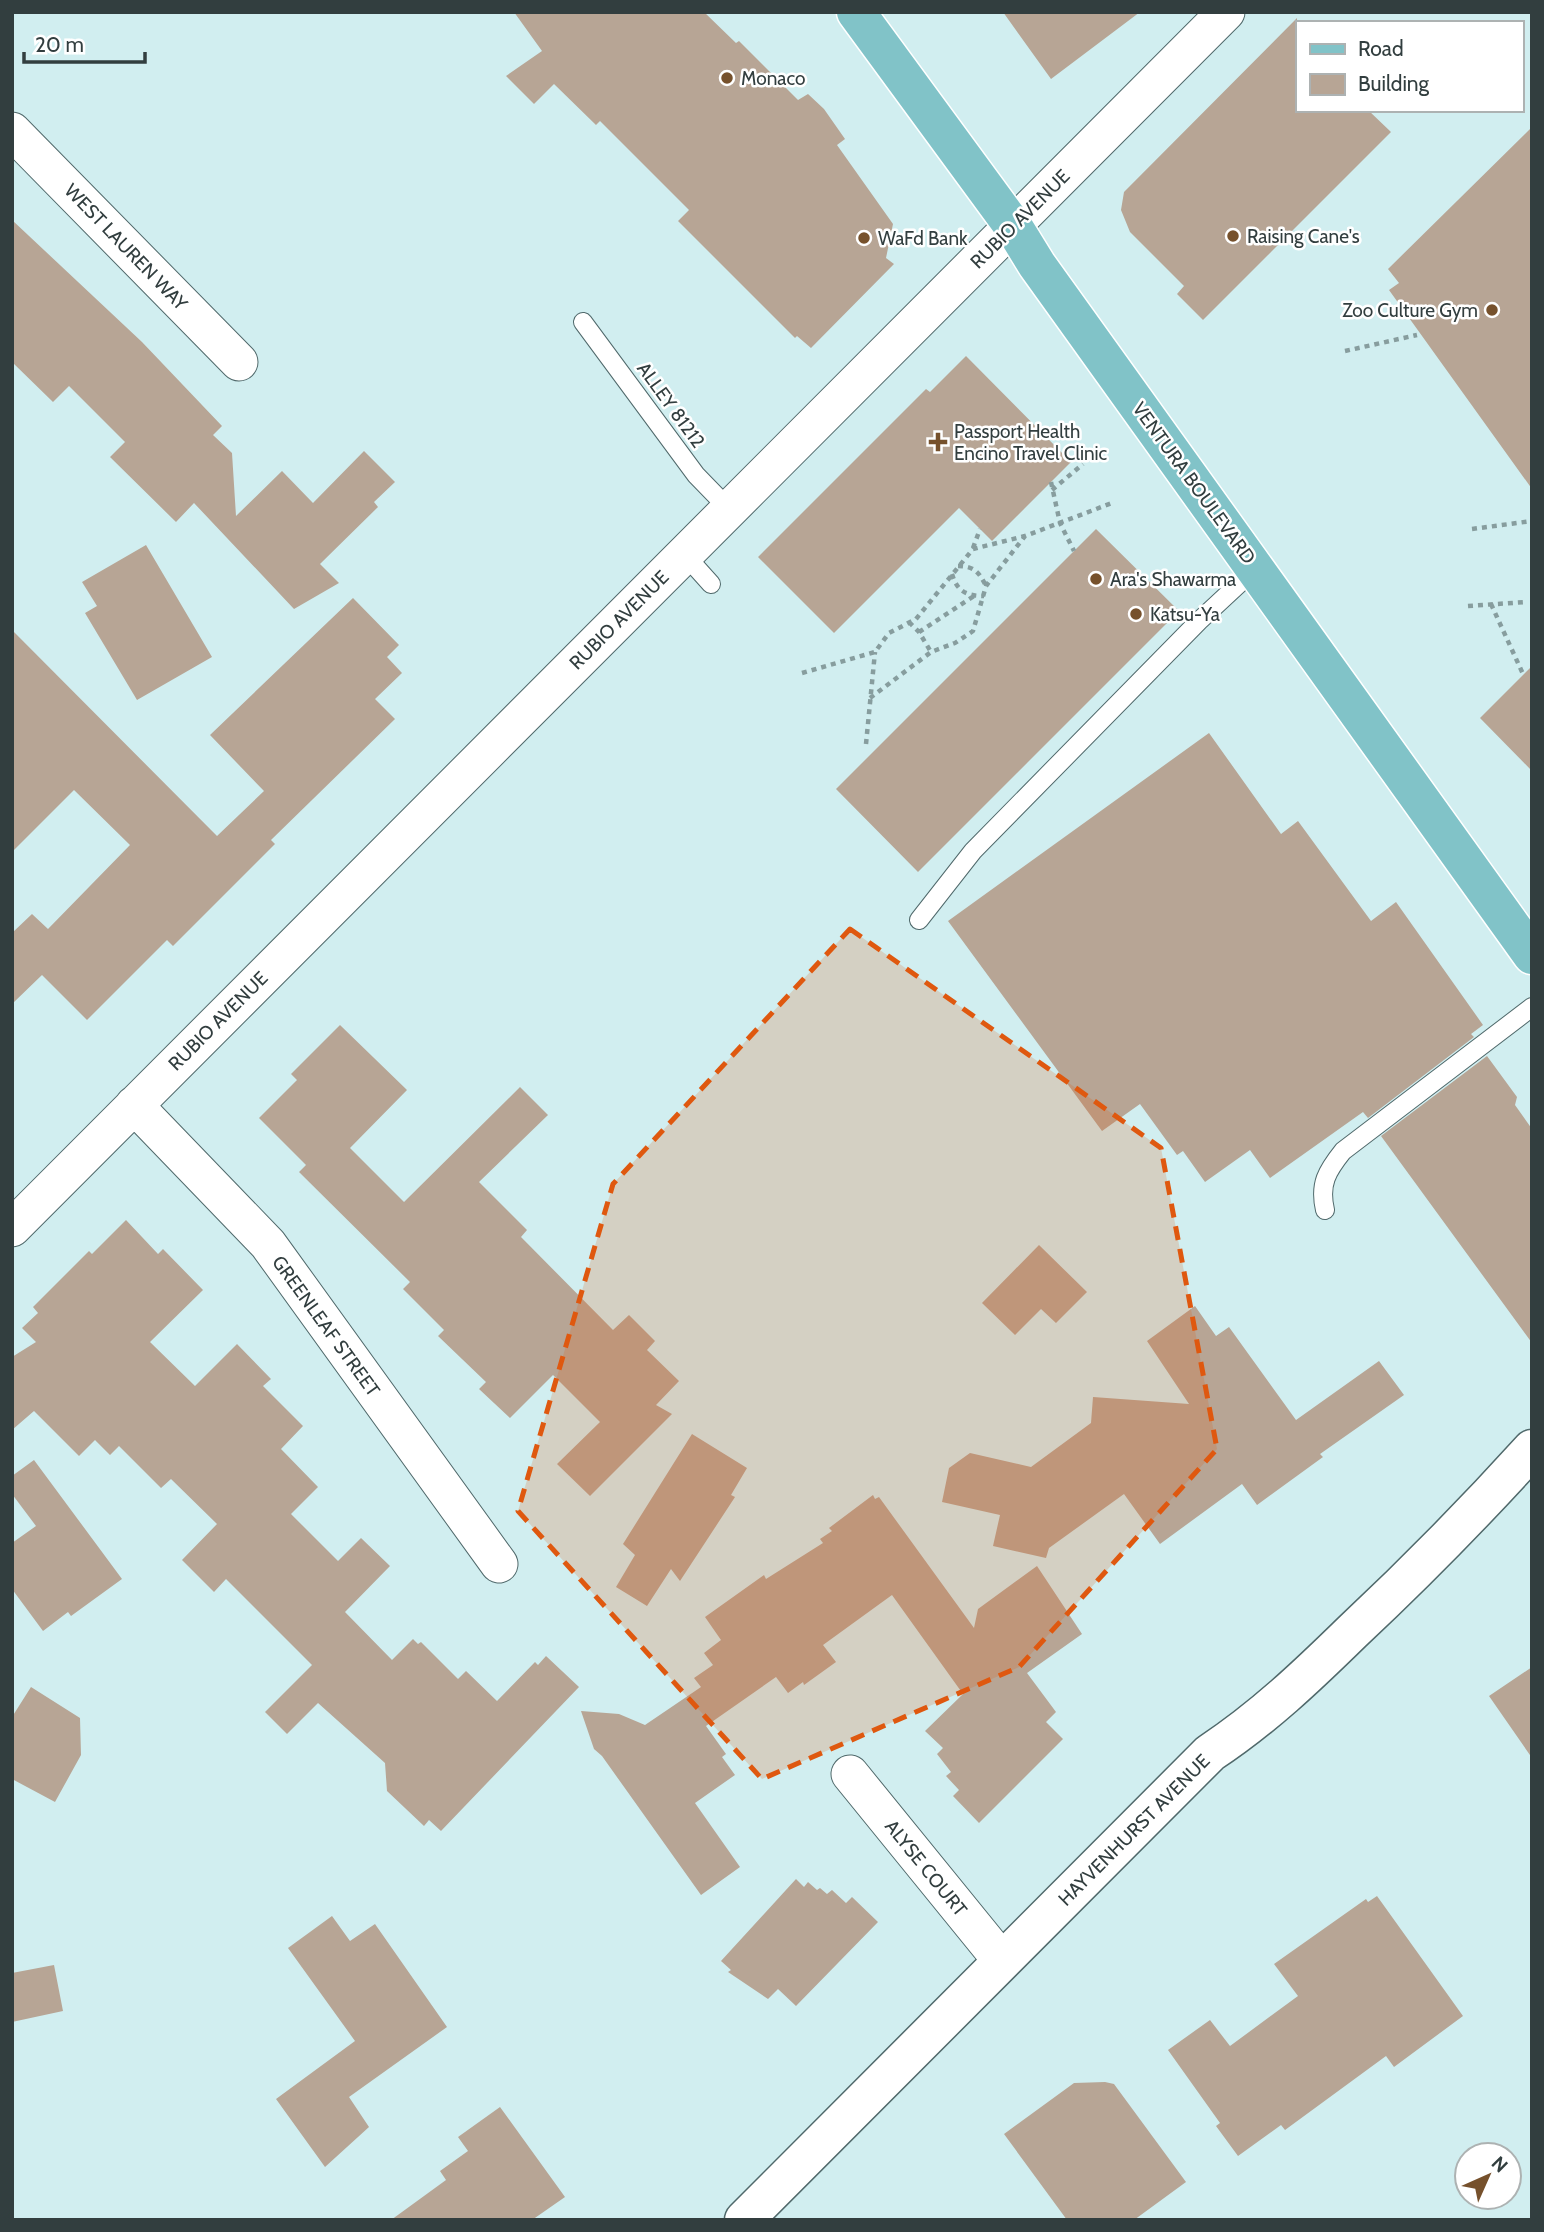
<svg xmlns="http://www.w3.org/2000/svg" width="1544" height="2232" viewBox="0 0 1544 2232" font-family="Cabin,sans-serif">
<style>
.building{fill:#b7a595}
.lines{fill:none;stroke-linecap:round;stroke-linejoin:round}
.lane-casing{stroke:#50696b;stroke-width:20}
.street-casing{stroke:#50696b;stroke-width:39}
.secondary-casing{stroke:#50696b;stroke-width:41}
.primary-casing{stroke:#fff;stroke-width:41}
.path{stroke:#879d9e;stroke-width:4.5;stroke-dasharray:5 5;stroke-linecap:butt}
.lane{stroke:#fff;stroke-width:18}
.street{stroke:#fff;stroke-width:37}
.secondary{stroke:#fff;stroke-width:38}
.primary{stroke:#81c3c8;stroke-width:38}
.marked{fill:#df580f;fill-opacity:0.2;stroke:#df580f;stroke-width:5;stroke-dasharray:14 9;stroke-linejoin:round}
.poi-dot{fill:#76512c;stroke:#fff;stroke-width:2.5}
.labels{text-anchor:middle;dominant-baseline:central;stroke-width:5;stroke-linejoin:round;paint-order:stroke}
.poi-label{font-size:19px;fill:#323e3f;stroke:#fff;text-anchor:start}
.street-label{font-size:19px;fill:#323e3f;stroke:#fff}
</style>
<rect width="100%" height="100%" fill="#d1eef0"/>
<path class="building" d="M 514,12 L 704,12 L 736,43 L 739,41 L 798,100 L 808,94 L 824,109 L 845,139 L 837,145 L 893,224 L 886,258 L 894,264 L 811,348 L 797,336 L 795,338 L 678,221 L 689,210 L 600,121 L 596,125 L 554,84 L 534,104 L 506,76 L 542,51 Z
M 1003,12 L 1140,12 L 1051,79 Z
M 1297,18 L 1297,110 L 1368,110 L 1391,132 L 1203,320 L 1177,294 L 1184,286 L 1130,232 L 1121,210 L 1124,192 Z
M 1532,127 L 1532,489 L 1389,290 L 1399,283 L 1388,269 Z
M 12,220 L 142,342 L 222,426 L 213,435 L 232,453 L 236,516 L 282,471 L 313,503 L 364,451 L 395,482 L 374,502 L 378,507 L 320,564 L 339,583 L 294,609 L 194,503 L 176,522 L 110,457 L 125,442 L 69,386 L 53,402 L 12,362 Z
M 966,356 L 1071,462 L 992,541 L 959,508 L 834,633 L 758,557 L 926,389 L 930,392 Z
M 1096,529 L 1179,611 L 918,872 L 836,789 Z
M 146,545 L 212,657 L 137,700 L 85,613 L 97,606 L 82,582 Z
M 353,598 L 399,645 L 387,657 L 402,673 L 375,699 L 395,719 L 271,840 L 275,844 L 173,946 L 167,940 L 87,1020 L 42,975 L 12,1004 L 12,933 L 32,914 L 48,929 L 130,845 L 74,790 L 12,852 L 12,630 L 217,836 L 264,791 L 210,735 Z
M 1532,666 L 1532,771 L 1480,718 Z
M 1209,733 L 1281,834 L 1298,821 L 1371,921 L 1396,902 L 1483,1025 L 1471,1034 L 1474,1037 L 1368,1118 L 1363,1112 L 1270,1178 L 1250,1150 L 1205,1182 L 1183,1151 L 1177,1155 L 1140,1104 L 1102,1131 L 948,921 Z
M 340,1025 L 407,1090 L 350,1148 L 404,1202 L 520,1087 L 548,1115 L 479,1182 L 527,1230 L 521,1237 L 613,1330 L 629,1315 L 655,1341 L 647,1350 L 679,1381 L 656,1405 L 672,1414 L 590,1496 L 557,1464 L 600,1422 L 553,1375 L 510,1418 L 479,1389 L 486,1382 L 438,1336 L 444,1330 L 403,1289 L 410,1282 L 299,1172 L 306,1165 L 259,1118 L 297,1080 L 291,1074 Z
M 1487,1056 L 1517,1097 L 1515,1105 L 1532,1129 L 1532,1343 L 1381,1136 Z
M 126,1220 L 158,1254 L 163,1249 L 203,1290 L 150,1342 L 195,1386 L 237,1344 L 271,1379 L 263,1386 L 303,1426 L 281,1449 L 318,1487 L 291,1514 L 338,1561 L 361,1538 L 390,1566 L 345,1612 L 392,1660 L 413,1639 L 418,1644 L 421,1642 L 458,1679 L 466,1671 L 497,1701 L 535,1662 L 538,1665 L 546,1656 L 579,1687 L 441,1831 L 429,1820 L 424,1826 L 387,1791 L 385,1763 L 318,1703 L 287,1734 L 265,1712 L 312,1665 L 226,1579 L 214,1592 L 182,1560 L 217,1524 L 171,1479 L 161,1488 L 119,1446 L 110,1455 L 95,1440 L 79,1456 L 34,1411 L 12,1430 L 12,1357 L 36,1342 L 22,1328 L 38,1313 L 33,1307 L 89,1251 L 92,1254 Z
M 1039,1245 L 1087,1292 L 1056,1323 L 1041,1309 L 1015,1335 L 982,1303 Z
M 1195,1306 L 1216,1336 L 1229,1327 L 1296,1420 L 1379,1361 L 1404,1395 L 1320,1454 L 1323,1457 L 1257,1505 L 1242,1484 L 1160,1544 L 1124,1494 L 1049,1548 L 1046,1558 L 993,1546 L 1000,1515 L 942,1502 L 949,1468 L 970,1453 L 1031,1467 L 1091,1423 L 1093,1397 L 1189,1404 L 1147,1341 Z
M 692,1434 L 747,1468 L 731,1495 L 735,1497 L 680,1581 L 671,1569 L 647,1606 L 616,1587 L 635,1555 L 623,1544 Z
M 34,1460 L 122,1579 L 71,1616 L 68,1612 L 43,1631 L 12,1589 L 12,1543 L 36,1526 L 12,1494 L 12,1476 Z
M 873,1495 L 875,1499 L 879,1497 L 974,1628 L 978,1609 L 1037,1566 L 1082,1634 L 1027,1673 L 1056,1712 L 1046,1722 L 1063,1739 L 979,1823 L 953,1796 L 959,1790 L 946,1776 L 951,1772 L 937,1754 L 943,1748 L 925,1731 L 963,1694 L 892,1595 L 823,1645 L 836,1662 L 804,1685 L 803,1682 L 788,1693 L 776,1677 L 706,1726 L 726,1754 L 722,1757 L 735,1775 L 695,1803 L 740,1867 L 701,1895 L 602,1756 L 594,1749 L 581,1711 L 619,1714 L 645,1725 L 701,1687 L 694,1678 L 713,1665 L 704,1653 L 721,1640 L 705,1617 L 764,1575 L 766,1579 L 823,1543 L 820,1539 L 832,1531 L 829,1528 Z
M 1532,1667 L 1532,1758 L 1489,1696 Z
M 31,1687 L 80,1718 L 81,1755 L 55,1802 L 12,1779 L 12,1717 Z
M 796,1879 L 804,1887 L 808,1882 L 817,1890 L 820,1888 L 827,1894 L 832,1890 L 846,1903 L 852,1897 L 878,1922 L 796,2006 L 778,1989 L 768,1999 L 728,1972 L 731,1970 L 721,1961 Z
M 1377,1896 L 1463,2016 L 1394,2067 L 1386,2056 L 1285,2130 L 1281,2125 L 1238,2156 L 1216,2126 L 1220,2123 L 1168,2050 L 1210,2020 L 1230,2046 L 1298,1996 L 1274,1964 L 1366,1899 L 1368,1902 Z
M 332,1916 L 350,1941 L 375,1924 L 447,2027 L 349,2097 L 369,2127 L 325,2167 L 276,2099 L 355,2041 L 288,1948 Z
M 54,1965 L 63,2011 L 12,2022 L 12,1973 Z
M 1105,2082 L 1114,2084 L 1186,2182 L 1134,2220 L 1067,2220 L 1004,2134 L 1074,2083 Z
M 500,2107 L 565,2197 L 532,2220 L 391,2220 L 446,2180 L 440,2171 L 468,2151 L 458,2137 Z"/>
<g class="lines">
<g class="lane-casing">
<path id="lane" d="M 583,322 L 696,475 L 729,509
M 685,555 L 711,584
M 919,920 L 973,851 L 1199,621 L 1256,568
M 1325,1210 C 1319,1184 1327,1171 1343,1151 L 1532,1007"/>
</g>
<g class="street-casing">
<path id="street" d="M 12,131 L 239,362
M 134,1105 L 268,1244 L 499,1564
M 12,1228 L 1226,12
M 850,1774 L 1002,1961"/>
</g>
<g class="secondary-casing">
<path id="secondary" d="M 744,2220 L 1210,1753 C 1263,1718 1307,1676 1352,1632 C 1415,1573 1474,1513 1532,1449"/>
</g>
<g class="primary-casing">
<path id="primary" d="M 856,12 L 1013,226 L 1037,265 L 1532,955"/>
</g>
<path class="path" d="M 1345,351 L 1417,335
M 1051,482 L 1060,523 L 1074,551
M 1052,490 L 1083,464
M 1472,529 L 1532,521
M 973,548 L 980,529
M 958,566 C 974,566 979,572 986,586
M 952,574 C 957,591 966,596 984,596
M 1491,604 L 1523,674
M 1468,606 L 1526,602
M 909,622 L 919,632 L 931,652
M 919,632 L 974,596
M 802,673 L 875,652 L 889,633 L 916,619 L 973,549 L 1025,536 L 1112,503
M 870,698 L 931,652 L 955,643 L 973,631 L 986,586 L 1025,536
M 866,744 L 875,652"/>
<use href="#lane" class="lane"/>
<use href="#street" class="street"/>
<use href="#secondary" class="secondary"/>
<use href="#primary" class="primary"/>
</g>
<path class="marked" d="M 850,929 L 1161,1148 L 1217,1449 L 1019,1667 L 762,1779 L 518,1511 L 613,1184 Z"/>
<g class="poi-dot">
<circle cx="727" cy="78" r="7"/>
<circle cx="1233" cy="236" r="7"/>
<circle cx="864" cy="238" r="7"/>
<circle cx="1492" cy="310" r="7"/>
<path d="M934.5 431.5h7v7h7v7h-7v7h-7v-7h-7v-7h7z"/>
<circle cx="1096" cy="579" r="7"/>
<circle cx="1136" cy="614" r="7"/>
</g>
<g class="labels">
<g class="poi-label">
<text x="741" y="78">Monaco</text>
<text x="1247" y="236">Raising Cane's</text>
<text x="878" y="238">WaFd Bank</text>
<text x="1478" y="310" text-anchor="end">Zoo Culture Gym</text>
<text x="954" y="431">Passport Health<tspan x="954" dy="22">Encino Travel Clinic</tspan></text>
<text x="1110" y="579">Ara's Shawarma</text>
<text x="1150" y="614">Katsu-Ya</text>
</g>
<g class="street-label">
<text transform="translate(1020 219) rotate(-45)">RUBIO AVENUE</text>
<text transform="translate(126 247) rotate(46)">WEST LAUREN WAY</text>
<text transform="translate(671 405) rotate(54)">ALLEY 81212</text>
<text transform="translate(1194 483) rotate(54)">VENTURA BOULEVARD</text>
<text transform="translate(619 620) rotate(-45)">RUBIO AVENUE</text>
<text transform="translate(218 1021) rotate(-45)">RUBIO AVENUE</text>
<text transform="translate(326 1326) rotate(54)">GREENLEAF STREET</text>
<text transform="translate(1134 1830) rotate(-45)">HAYVENHURST AVENUE</text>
<text transform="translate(926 1868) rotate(51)">ALYSE COURT</text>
</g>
</g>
<rect width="1544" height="2232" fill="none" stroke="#323e3f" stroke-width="28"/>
<rect x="1296" y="21" width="228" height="91" fill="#ffffff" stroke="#adb2b2" stroke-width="2"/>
<rect x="1310" y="44" width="35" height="10" fill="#81c3c8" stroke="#adb2b2" stroke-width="2"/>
<text x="1358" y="56" font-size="21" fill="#323e3f">Road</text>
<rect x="1310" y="74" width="35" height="21" fill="#b7a595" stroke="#adb2b2" stroke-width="2"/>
<text x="1358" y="91" font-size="21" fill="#323e3f">Building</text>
<g transform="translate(1488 2176) rotate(45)"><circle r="33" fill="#ffffff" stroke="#adb2b2" stroke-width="2"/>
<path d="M0-5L12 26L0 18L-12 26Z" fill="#76512c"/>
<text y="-10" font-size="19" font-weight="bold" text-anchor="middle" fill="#323e3f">N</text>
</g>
<path d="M24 52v10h121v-10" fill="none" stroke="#323e3f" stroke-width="3.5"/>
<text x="35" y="52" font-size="21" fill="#323e3f" stroke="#ffffff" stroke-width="5" paint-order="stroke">20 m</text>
</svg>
